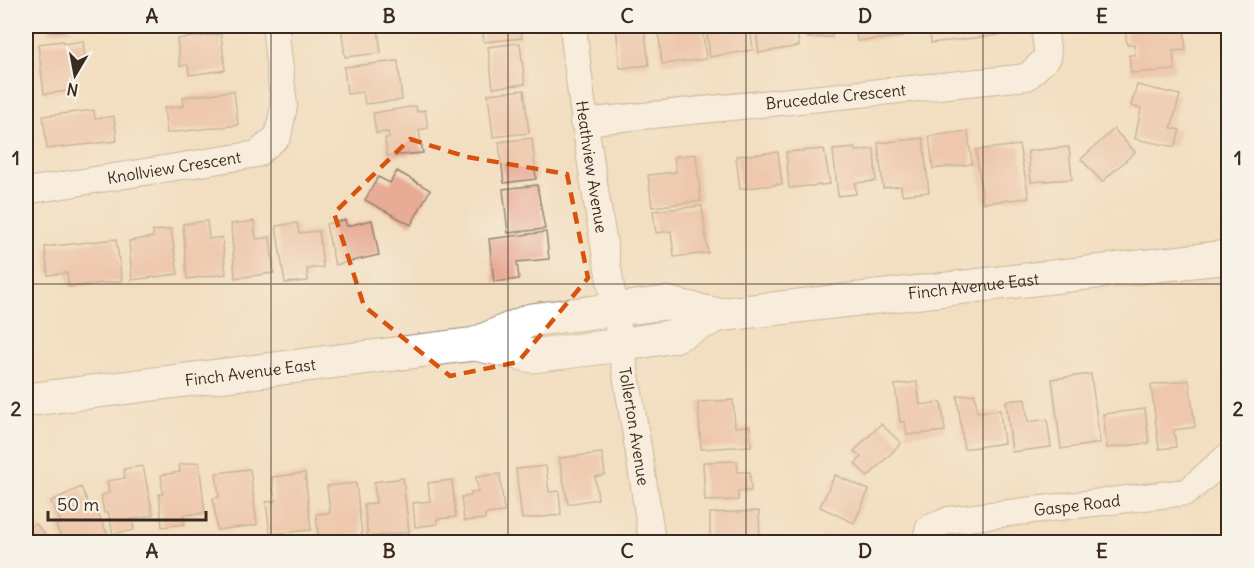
<svg xmlns="http://www.w3.org/2000/svg" width="1254" height="568" viewBox="0 0 1254 568" font-family="Delius,sans-serif">
<style>
.building{fill:#e8ab95}
.lines{fill:none;stroke-linecap:round;stroke-linejoin:round}
.street-casing{stroke:#96846f;stroke-width:28}
.secondary-casing{stroke:#96846f;stroke-width:35}
.street{stroke:#fff;stroke-width:26}
.secondary{stroke:#fff;stroke-width:33}
.marked{fill:none;stroke:#d7540e;stroke-width:4.5;stroke-dasharray:12 8;stroke-linejoin:round}
.grid{fill:none;stroke:#3b2a1e;stroke-width:1.5;stroke-opacity:0.55}
.labels{text-anchor:middle;dominant-baseline:central;stroke-width:4.5;stroke-linejoin:round;paint-order:stroke}
.street-label{font-size:16px;fill:#3b2a1e;stroke:#f7f3e8}
.neatline{fill:none;stroke:#3b2a1e;stroke-width:2}
.grid-label{font-size:20px;text-anchor:middle;font-weight:bold;fill:#3b2a1e}
</style>
<rect width="100%" height="100%" fill="#f7f3e8"/>
<filter id="ink" filterUnits="userSpaceOnUse"><feTurbulence type="fractalNoise" baseFrequency=".0167" numOctaves="2"/><feDisplacementMap in="SourceGraphic" scale="12" xChannelSelector="R" yChannelSelector="G"/><feConvolveMatrix kernelMatrix="1 2 1 2 8 2 1 2 1" color-interpolation-filters="sRGB"/></filter>
<filter id="wash" filterUnits="userSpaceOnUse"><feTurbulence type="fractalNoise" baseFrequency=".008" numOctaves="4" result="noise"/><feDisplacementMap in="SourceGraphic" scale="24" xChannelSelector="R" yChannelSelector="G"/><feGaussianBlur stdDeviation="1.35" result="paint"/><feColorMatrix in="noise" values="0 0 0 0 0 0 0 0 0 0 0 0 0 0 0 0 0 1.4 0 .05"/><feComposite in="paint" operator="in"/></filter>
<g filter="url(#wash)">
<rect width="100%" height="100%" fill="#f2dec0"/>
<g id="blocks">
<path class="building" d="M 48,26 L 71,26 L 71,30 L 49,32 Z
M 341,26 L 386,26 L 386,28 L 378,29 L 381,53 L 345,57 Z
M 482,26 L 520,26 L 522,38 L 484,42 Z
M 616,26 L 644,26 L 649,65 L 620,68 Z
M 682,26 L 702,26 L 706,59 L 662,64 L 658,28 Z
M 706,26 L 750,26 L 753,50 L 710,57 Z
M 767,26 L 796,26 L 799,46 L 759,53 L 756,31 L 767,29 Z
M 807,26 L 846,26 L 847,31 L 832,32 L 832,37 L 808,38 Z
M 855,26 L 902,26 L 903,37 L 857,41 Z
M 929,26 L 998,26 L 999,35 L 931,43 Z
M 1125,26 L 1184,28 L 1186,50 L 1173,51 L 1175,70 L 1131,73 L 1129,55 L 1135,55 L 1134,44 L 1127,45 Z
M 221,34 L 225,70 L 189,75 L 188,65 L 180,66 L 177,39 Z
M 63,41 L 63,44 L 83,41 L 85,58 L 73,60 L 76,90 L 44,94 L 38,44 Z
M 520,43 L 525,84 L 493,88 L 488,47 Z
M 398,61 L 402,100 L 365,104 L 363,92 L 347,94 L 344,67 Z
M 1137,85 L 1180,95 L 1171,128 L 1180,130 L 1175,147 L 1135,139 L 1141,108 L 1131,106 Z
M 524,90 L 529,133 L 493,137 L 488,94 Z
M 234,91 L 238,125 L 167,133 L 164,108 L 184,106 L 183,97 Z
M 416,106 L 417,112 L 425,110 L 428,128 L 419,130 L 423,153 L 387,156 L 385,138 L 389,138 L 388,132 L 376,133 L 373,113 Z
M 94,110 L 95,119 L 114,116 L 117,141 L 47,149 L 43,116 Z
M 1114,129 L 1135,152 L 1102,182 L 1081,159 Z
M 968,131 L 972,164 L 933,169 L 929,136 Z
M 532,138 L 536,179 L 504,183 L 499,142 Z
M 923,138 L 929,192 L 902,195 L 901,186 L 883,188 L 878,143 Z
M 1019,145 L 1029,198 L 983,203 L 976,150 Z
M 1069,147 L 1072,179 L 1031,182 L 1028,151 Z
M 856,148 L 856,151 L 874,149 L 876,181 L 855,183 L 856,194 L 838,196 L 833,150 Z
M 824,149 L 830,184 L 789,188 L 786,152 Z
M 778,152 L 782,184 L 740,189 L 736,156 Z
M 696,154 L 701,201 L 652,207 L 648,175 L 676,172 L 674,157 Z
M 397,171 L 430,190 L 411,225 L 365,200 L 378,177 L 390,183 Z
M 537,185 L 545,229 L 508,233 L 503,189 Z
M 702,206 L 708,253 L 674,257 L 671,231 L 656,233 L 653,211 Z
M 345,220 L 347,226 L 372,220 L 379,255 L 335,265 L 326,224 Z
M 207,221 L 209,239 L 222,237 L 226,274 L 187,279 L 183,224 Z
M 254,221 L 256,239 L 270,237 L 274,273 L 235,278 L 231,224 Z
M 297,223 L 299,233 L 319,231 L 323,267 L 307,269 L 308,281 L 285,283 L 276,226 Z
M 171,229 L 178,274 L 132,280 L 129,241 L 153,237 L 153,231 Z
M 546,232 L 549,259 L 517,262 L 519,279 L 494,282 L 489,239 Z
M 116,239 L 122,281 L 69,287 L 67,273 L 48,275 L 45,247 Z
M 1091,374 L 1100,443 L 1061,449 L 1052,379 Z
M 1189,380 L 1195,427 L 1174,430 L 1176,447 L 1159,449 L 1151,385 Z
M 917,382 L 920,405 L 941,402 L 945,431 L 907,435 L 905,422 L 900,422 L 895,385 Z
M 975,394 L 977,412 L 1000,410 L 1004,443 L 964,449 L 957,396 Z
M 1025,399 L 1028,422 L 1047,419 L 1051,447 L 1012,452 L 1006,401 Z
M 733,400 L 735,427 L 750,426 L 751,446 L 701,449 L 698,402 Z
M 1145,409 L 1149,443 L 1107,448 L 1103,414 Z
M 881,424 L 901,443 L 868,477 L 855,464 L 861,457 L 854,451 Z
M 602,453 L 605,475 L 595,477 L 598,499 L 568,504 L 559,458 Z
M 737,461 L 738,472 L 750,472 L 751,491 L 738,491 L 738,500 L 705,501 L 703,462 Z
M 199,462 L 205,513 L 183,515 L 185,524 L 162,527 L 159,494 L 163,494 L 161,475 L 180,472 L 179,465 Z
M 143,466 L 153,515 L 132,519 L 134,530 L 113,534 L 108,512 L 104,513 L 101,495 L 109,493 L 107,481 L 125,478 L 124,469 Z
M 546,466 L 549,492 L 559,491 L 561,515 L 522,519 L 516,469 Z
M 250,469 L 257,525 L 217,530 L 213,498 L 219,497 L 216,473 Z
M 305,473 L 311,530 L 270,534 L 266,502 L 275,501 L 272,477 Z
M 500,474 L 504,512 L 485,514 L 485,519 L 464,521 L 461,497 L 471,496 L 471,493 L 478,492 L 476,477 Z
M 835,475 L 869,490 L 854,523 L 820,507 Z
M 403,478 L 409,532 L 368,537 L 364,504 L 376,503 L 374,482 Z
M 452,480 L 456,517 L 437,519 L 437,524 L 415,527 L 413,503 L 430,501 L 428,483 Z
M 356,483 L 362,535 L 319,540 L 316,514 L 330,513 L 327,486 Z
M 81,487 L 91,509 L 95,507 L 109,537 L 98,542 L 64,542 L 56,526 L 61,523 L 51,501 Z
M 759,511 L 760,542 L 726,542 L 726,537 L 710,537 L 710,513 Z
M 35,523 L 52,542 L 26,542 L 26,532 Z
M 822,536 L 864,538 L 864,542 L 822,542 Z"/>
</g>
</g>
<g filter="url(#ink)">
<use href="#blocks" fill-opacity="0" stroke="#96846f" stroke-width="1.5"/>
<g class="lines">
<g class="street-casing">
<g id="street">
<path id="s1" d="M 573,26 C 591,199 629,370 652,542"/>
<path id="s2" d="M 583,122 L 1027,77 L 1048,57 L 1044,26"/>
<path id="s3" d="M 26,191 L 257,154 L 278,136 L 284,106 L 275,26"/>
<path id="s4" d="M 925,542 L 929,528 L 949,520 L 1187,492 L 1228,456"/>
</g>
</g>
<g class="secondary-casing">
<g id="secondary">
<path d="M 475,344 L 532,356 L 621,345 L 674,336 L 718,315"/>
<path id="s5" d="M 26,400 L 475,344 L 531,320 L 666,303 L 718,315 L 1228,257"/>
</g>
</g>
<use href="#street" class="street"/>
<use href="#secondary" class="secondary"/>
</g>
</g>
<path d="M0 0H1254V568H0ZM 410,139 L 467,157 L 567,174 L 588,278 L 518,362 L 450,376 L 364,306 L 334,213 Z" fill="#f2dec0" fill-opacity=".55" fill-rule="evenodd"/>
<path class="marked" d="M 410,139 L 467,157 L 567,174 L 588,278 L 518,362 L 450,376 L 364,306 L 334,213 Z"/>
<path class="grid" d="M 271,26 L 271,542M 508,26 L 508,542M 746,26 L 746,542M 983,26 L 983,542M 26,284 L 1228,284"/>
<g class="labels">
<g class="street-label">
<text stroke="none"><textPath href="#s2" startOffset="254">Brucedale Crescent</textPath></text>
<text stroke="none"><textPath href="#s3" startOffset="150">Knollview Crescent</textPath></text>
<text stroke="none"><textPath href="#s1" startOffset="142">Heathview Avenue</textPath></text>
<text stroke="none"><textPath href="#s5" startOffset="960">Finch Avenue East</textPath></text>
<text stroke="none"><textPath href="#s5" startOffset="226">Finch Avenue East</textPath></text>
<text stroke="none"><textPath href="#s1" startOffset="405">Tollerton Avenue</textPath></text>
<text stroke="none"><textPath href="#s4" startOffset="165">Gaspe Road</textPath></text>
</g>
</g>
<rect width="1254" height="568" fill="none" stroke="#f7f3e8" stroke-width="66"/>
<g transform="translate(75 75) rotate(190)" stroke="#f7f3e8" stroke-width="4.5" paint-order="stroke">
<path d="M0-4.5L10 22L0 15L-10 22Z" fill="#3b2a1e"/>
<text y="-9" font-size="16" font-weight="bold" text-anchor="middle" fill="#3b2a1e">N</text>
</g>
<path d="M48 511v9h158v-9" fill="none" stroke="#3b2a1e" stroke-width="3"/>
<text x="57" y="511" font-size="18" fill="#3b2a1e" stroke="#f7f3e8" stroke-width="4.5" paint-order="stroke">50 m</text>
<rect x="33" y="33" width="1188" height="502" class="neatline"/>
<g class="grid-label">
<text x="152" y="23">A</text>
<text x="389" y="23">B</text>
<text x="627" y="23">C</text>
<text x="865" y="23">D</text>
<text x="1102" y="23">E</text>
<text x="16" y="165">1</text>
<text x="1238" y="165">1</text>
<text x="16" y="416">2</text>
<text x="1238" y="416">2</text>
<text x="152" y="558">A</text>
<text x="389" y="558">B</text>
<text x="627" y="558">C</text>
<text x="865" y="558">D</text>
<text x="1102" y="558">E</text>
</g>
</svg>
